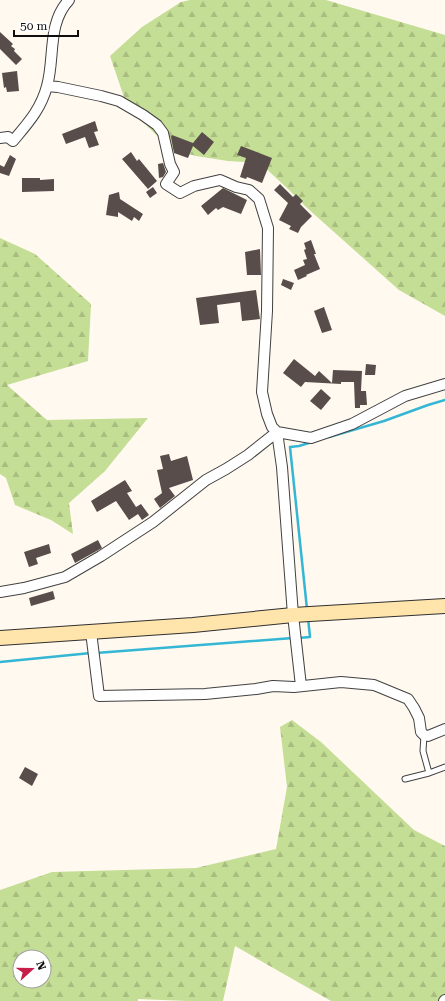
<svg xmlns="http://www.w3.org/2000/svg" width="445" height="1001" viewBox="0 0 445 1001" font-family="'Roboto Serif',serif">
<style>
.forest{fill:url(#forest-firs);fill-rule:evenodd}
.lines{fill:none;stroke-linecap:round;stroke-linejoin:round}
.stream{stroke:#34b6d5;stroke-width:2.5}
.building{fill:#584d4a}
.lane-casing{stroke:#414141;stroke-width:7}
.street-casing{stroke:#414141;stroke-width:12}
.secondary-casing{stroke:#303030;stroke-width:16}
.lane{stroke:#fff;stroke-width:5}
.street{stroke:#fff;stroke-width:10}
.secondary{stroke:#ffe4ab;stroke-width:14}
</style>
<defs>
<pattern id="forest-firs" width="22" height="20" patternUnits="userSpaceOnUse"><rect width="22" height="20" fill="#c5de95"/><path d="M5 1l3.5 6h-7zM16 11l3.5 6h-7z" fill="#a8bd7f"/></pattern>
</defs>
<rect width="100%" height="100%" fill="#fff9f0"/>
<path class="forest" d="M 190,0 L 326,0 L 445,35 L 445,316 L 399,290 L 306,207 L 288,189 L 260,163 L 228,161 L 196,156 L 171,149 L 148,127 L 124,97 L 110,56 L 142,27 L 181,2 Z
M 0,238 L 35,254 L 91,304 L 88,361 L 7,385 L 47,420 L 148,418 L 105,471 L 69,503 L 73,534 L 51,520 L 15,505 L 6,478 L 0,474 Z
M 292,720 L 321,742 L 414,830 L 445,846 L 445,1001 L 331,1001 L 235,946 L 223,1001 L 187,1001 L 138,999 L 138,1001 L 0,1001 L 0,890 L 52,872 L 196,868 L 276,849 L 287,787 L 280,727 ZM 20,957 L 44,957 L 44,981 L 20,981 Z"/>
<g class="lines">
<path class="stream" d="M 329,437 L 384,421 L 428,405 L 445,400
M 307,609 L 290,447 L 299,446 L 312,442
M 298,638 L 310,637 L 308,618
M 96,653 L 293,638
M 0,662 L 91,653"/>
</g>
<path class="building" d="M 0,32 L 13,44 L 11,46 L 15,49 L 14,51 L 22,59 L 16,65 L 0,49 Z
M 17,71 L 19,91 L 7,92 L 6,87 L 4,88 L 2,73 Z
M 95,121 L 98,131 L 94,132 L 99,145 L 89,148 L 85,137 L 66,144 L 62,134 Z
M 202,132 L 214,142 L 204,155 L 193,146 L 188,158 L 174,153 L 171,137 L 172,135 L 193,143 Z
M 241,146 L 272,158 L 262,183 L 247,177 L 246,179 L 240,177 L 246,158 L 237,155 Z
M 131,152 L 137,161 L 139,159 L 157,181 L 148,189 L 122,159 Z
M 10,155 L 16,159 L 9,176 L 0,173 L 0,165 L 4,167 Z
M 163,163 L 166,172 L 163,177 L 159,178 L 158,164 Z
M 22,178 L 40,178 L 40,180 L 54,179 L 54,191 L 22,192 Z
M 280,184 L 293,197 L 296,194 L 303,201 L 300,204 L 312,216 L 301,227 L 298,233 L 289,229 L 291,226 L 279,220 L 288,203 L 274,190 Z
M 153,187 L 157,193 L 150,198 L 146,192 Z
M 223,188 L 247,200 L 241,214 L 223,207 L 218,210 L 216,208 L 208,215 L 201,206 Z
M 119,192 L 120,199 L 143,214 L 139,221 L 134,217 L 132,221 L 118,212 L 118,217 L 106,215 L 109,195 Z
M 311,240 L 316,254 L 314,254 L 320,269 L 306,275 L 307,276 L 298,280 L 294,270 L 305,265 L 303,260 L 307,259 L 304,250 L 306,249 L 304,243 Z
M 260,249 L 261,275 L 247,275 L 245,252 Z
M 283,279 L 294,283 L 291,290 L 281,285 Z
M 256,290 L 260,319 L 242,321 L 240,302 L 217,305 L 219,323 L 200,325 L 196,298 Z
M 324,307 L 332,330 L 322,333 L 314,311 Z
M 294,359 L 315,376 L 319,371 L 332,383 L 333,370 L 362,371 L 361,391 L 366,391 L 367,405 L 360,405 L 360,408 L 355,408 L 354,382 L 341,382 L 341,384 L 305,382 L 301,387 L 283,373 Z
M 366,364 L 376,365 L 375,375 L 365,375 Z
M 321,389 L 331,398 L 321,410 L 310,401 Z
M 169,454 L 171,461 L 187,456 L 193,480 L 169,488 L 175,496 L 160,508 L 154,499 L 162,493 L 157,470 L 163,469 L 160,456 Z
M 125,480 L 132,491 L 127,493 L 136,507 L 141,504 L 149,515 L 142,520 L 138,514 L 129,520 L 116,501 L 97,512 L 91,501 Z
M 98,540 L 102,548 L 75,563 L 71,554 Z
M 49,544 L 51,553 L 36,558 L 38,564 L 29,567 L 24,552 Z
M 53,591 L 55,599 L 31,606 L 29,598 Z
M 25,767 L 38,774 L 32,786 L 19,778 Z"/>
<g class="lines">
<g class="lane-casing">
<path id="lane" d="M 424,735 L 423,751 L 429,773 L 445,767
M 405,779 L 429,773"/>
</g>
<g class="street-casing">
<path id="street" d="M 47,86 L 58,87 L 101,96 L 119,101 L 143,115 L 157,125 L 163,133 L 170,164 L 174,172 L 166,184 L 180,193 L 194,186 L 220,180 L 236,187 L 249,190 L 259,199 L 268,228 L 267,311 L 262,392 L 267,414 L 272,427 L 277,432 L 282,467 L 293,615 L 301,686
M 0,138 L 8,137 L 13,141 C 28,123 41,109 47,86 C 55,58 47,23 69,0
M 0,592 L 24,588 L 65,577 L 101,556 L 153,522 L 206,480 L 226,469 L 248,455 L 277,432 L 311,438 L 352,424 L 405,396 L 445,384
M 91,632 L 99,696 L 205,694 L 256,689 L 273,686 L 294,687 L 341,682 L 374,685 L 408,699 L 414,708 L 419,718 L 421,732 L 424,735 L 428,736 L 445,729
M 444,1001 L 445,1000"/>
</g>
<g class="secondary-casing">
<path id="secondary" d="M 0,638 L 193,625 L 293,615 L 445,606"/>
</g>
<use href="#lane" class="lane"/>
<use href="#street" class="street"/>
<use href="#secondary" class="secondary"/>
</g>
<g transform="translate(32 969) rotate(69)"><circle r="19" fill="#ffffff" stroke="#9f9f9f"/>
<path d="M0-3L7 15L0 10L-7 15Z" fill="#c71e49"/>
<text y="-6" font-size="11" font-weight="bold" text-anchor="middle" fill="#0e0e0e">N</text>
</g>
<path d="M14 30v6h64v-6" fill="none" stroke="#0e0e0e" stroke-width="2"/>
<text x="20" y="30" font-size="12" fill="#0e0e0e" stroke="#ffffff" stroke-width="3" paint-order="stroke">50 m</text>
</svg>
